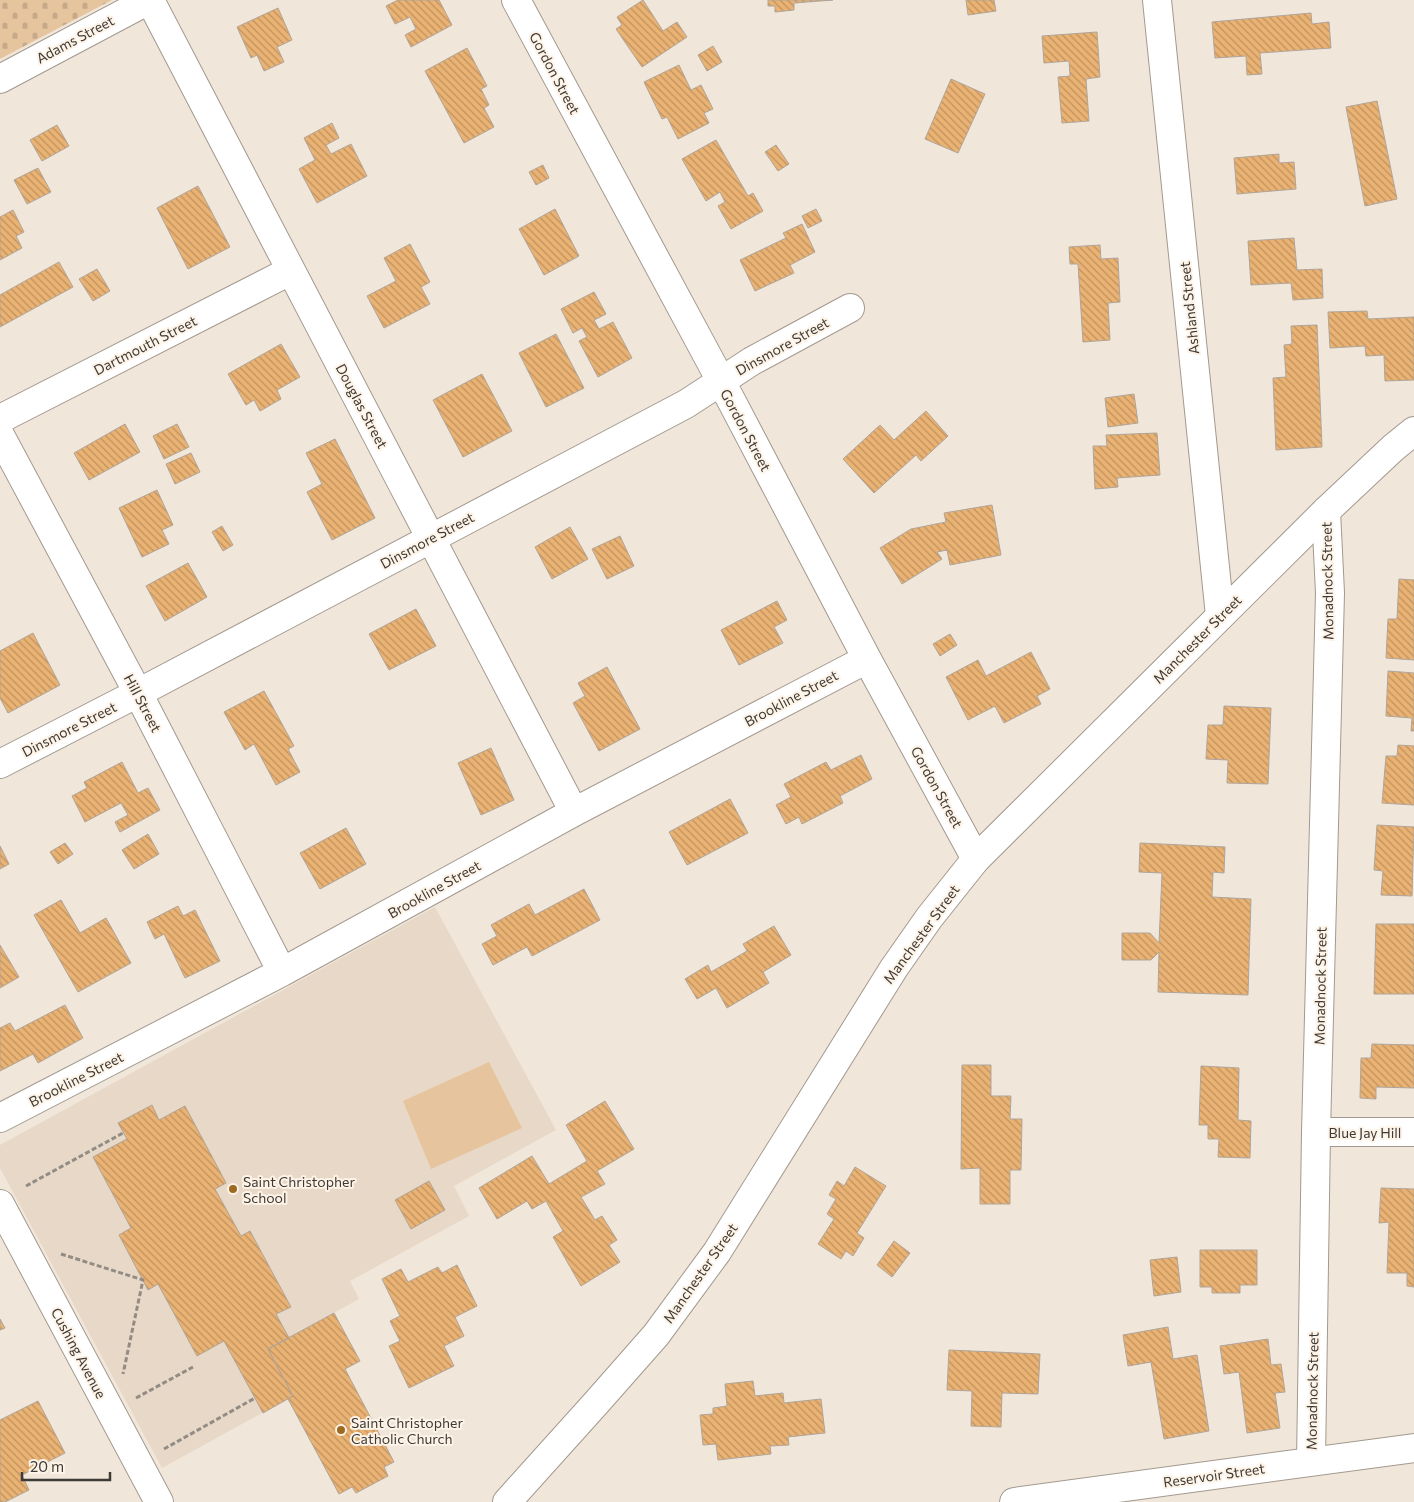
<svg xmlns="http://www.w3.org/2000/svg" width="1414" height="1502" viewBox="0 0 1414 1502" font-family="Commissioner,sans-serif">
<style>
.built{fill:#e8d8c7}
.cemetery{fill:url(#cemetery-stones)}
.green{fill:#e6c49e}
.building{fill:url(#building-back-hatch);stroke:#afa59a}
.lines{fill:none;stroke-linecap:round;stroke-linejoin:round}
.minor-casing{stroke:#a3998e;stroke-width:30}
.tertiary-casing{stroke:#a3998e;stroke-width:30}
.path{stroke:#928c84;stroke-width:3;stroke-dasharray:5 2.5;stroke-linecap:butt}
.minor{stroke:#fff;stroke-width:28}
.tertiary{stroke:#fff;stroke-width:28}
.poi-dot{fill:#9e6921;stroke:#fef3e7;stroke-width:2}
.labels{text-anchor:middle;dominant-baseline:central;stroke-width:4;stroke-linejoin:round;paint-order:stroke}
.street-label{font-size:14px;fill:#3e3a36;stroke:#fef3e7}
.poi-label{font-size:14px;fill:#3e3a36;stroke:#fef3e7;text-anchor:start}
</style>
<defs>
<pattern id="cemetery-stones" width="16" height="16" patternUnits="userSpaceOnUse" patternTransform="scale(1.25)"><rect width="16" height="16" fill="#e6c49e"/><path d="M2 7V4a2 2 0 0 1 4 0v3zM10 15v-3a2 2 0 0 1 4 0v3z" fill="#c6a989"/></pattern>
<pattern id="building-back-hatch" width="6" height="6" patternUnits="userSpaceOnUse" patternTransform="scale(1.25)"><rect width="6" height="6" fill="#eab273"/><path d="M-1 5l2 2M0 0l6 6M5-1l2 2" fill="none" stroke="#bf925f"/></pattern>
</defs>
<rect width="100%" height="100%" fill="#f0e6da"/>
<path class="built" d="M 435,907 L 556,1130 L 454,1186 L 469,1216 L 350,1281 L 359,1299 L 268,1349 L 293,1396 L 162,1468 L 0,1168 L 0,1145 Z"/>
<path class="cemetery" d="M 0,0 L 112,0 L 0,59 Z"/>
<path class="green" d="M 489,1062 L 522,1128 L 431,1169 L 403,1101 Z"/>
<path class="building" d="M 398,0 L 439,0 L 452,25 L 411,47 L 405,35 L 416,29 L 410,17 L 395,24 L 386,6 Z
M 643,0 L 663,31 L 677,22 L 687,37 L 642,67 L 616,29 L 622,25 L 617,17 Z
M 768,0 L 833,0 L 794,3 L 794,10 L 775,12 L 775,6 L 768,6 Z
M 966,0 L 994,0 L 996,11 L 968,15 Z
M 278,8 L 292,40 L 277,47 L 284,62 L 264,71 L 257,55 L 251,58 L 237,27 Z
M 1311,13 L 1312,24 L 1329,22 L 1331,48 L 1260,53 L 1262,74 L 1247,75 L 1246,56 L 1215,58 L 1212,22 Z
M 1097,32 L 1100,77 L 1086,79 L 1089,121 L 1062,123 L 1058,77 L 1070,76 L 1069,61 L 1044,63 L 1042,36 Z
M 713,46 L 722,62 L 707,71 L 698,55 Z
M 467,48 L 487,86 L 481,89 L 489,105 L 484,108 L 494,127 L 464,143 L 425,71 Z
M 679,65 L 691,90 L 701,85 L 713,109 L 704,113 L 709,123 L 678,139 L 667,117 L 662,119 L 644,82 Z
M 951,79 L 985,94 L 958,153 L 925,139 Z
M 1377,101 L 1397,199 L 1365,206 L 1346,107 Z
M 332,123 L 339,138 L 326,145 L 331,154 L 351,144 L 367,176 L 317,203 L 299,169 L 315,160 L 304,138 Z
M 57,125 L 69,146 L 42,161 L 30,140 Z
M 716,140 L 748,196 L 753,193 L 763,211 L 731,229 L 718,206 L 725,202 L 720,192 L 706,201 L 682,159 Z
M 776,145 L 789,164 L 778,171 L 765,152 Z
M 1279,154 L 1279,163 L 1294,162 L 1296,189 L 1237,194 L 1234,158 Z
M 543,165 L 549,178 L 536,185 L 529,172 Z
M 38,168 L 51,192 L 27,204 L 14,180 Z
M 198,186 L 230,247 L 188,269 L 157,208 Z
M 555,209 L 579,256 L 544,275 L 519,229 Z
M 816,209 L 822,221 L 808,228 L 802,216 Z
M 13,210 L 24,232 L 16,236 L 22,248 L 0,260 L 0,217 Z
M 802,224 L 815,252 L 790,265 L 794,273 L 755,291 L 740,260 L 786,238 L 783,233 Z
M 1294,238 L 1297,270 L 1322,269 L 1323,298 L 1293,300 L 1291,283 L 1251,285 L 1248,241 Z
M 410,244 L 430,282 L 421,287 L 430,304 L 384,328 L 367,296 L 396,281 L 384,258 Z
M 1100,245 L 1101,259 L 1118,258 L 1120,302 L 1108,303 L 1110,340 L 1083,342 L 1078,264 L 1070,264 L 1069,247 Z
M 59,262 L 73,287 L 0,327 L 0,295 Z
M 97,269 L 110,291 L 93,301 L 79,279 Z
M 594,292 L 606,314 L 594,320 L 599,329 L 613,322 L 632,358 L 598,377 L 579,341 L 587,337 L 582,328 L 573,333 L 561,309 Z
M 1367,311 L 1368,319 L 1414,317 L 1414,380 L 1385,381 L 1384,355 L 1366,356 L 1365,346 L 1330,348 L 1328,312 Z
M 1317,325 L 1322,447 L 1276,450 L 1273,378 L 1286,377 L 1284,345 L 1292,344 L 1291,326 Z
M 556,334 L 584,388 L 546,407 L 519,353 Z
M 281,344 L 300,377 L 277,390 L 281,399 L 260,411 L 254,400 L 246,405 L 228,374 Z
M 482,374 L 512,431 L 463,457 L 433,400 Z
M 1134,394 L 1138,423 L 1108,427 L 1105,398 Z
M 926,411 L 948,436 L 921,461 L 916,455 L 874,493 L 843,459 L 880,425 L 894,440 Z
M 125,424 L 140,452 L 89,480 L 74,453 Z
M 177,424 L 189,447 L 164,459 L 153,436 Z
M 1157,433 L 1160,475 L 1117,478 L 1118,487 L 1095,489 L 1093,446 L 1107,446 L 1106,435 Z
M 335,439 L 375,518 L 332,540 L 307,492 L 322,484 L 306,453 Z
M 191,453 L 200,472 L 175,484 L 166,464 Z
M 157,490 L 173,525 L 162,530 L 169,544 L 142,557 L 119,508 Z
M 992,505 L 1001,555 L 950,565 L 947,550 L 937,552 L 942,559 L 902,584 L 880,548 L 911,529 L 946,522 L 944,513 Z
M 222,526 L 233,545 L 223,551 L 212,532 Z
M 570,527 L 588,559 L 552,579 L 535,547 Z
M 620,536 L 634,566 L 607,579 L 592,549 Z
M 188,563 L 207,597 L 165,621 L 146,586 Z
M 1399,579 L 1414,580 L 1414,660 L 1386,658 L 1388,619 L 1397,619 Z
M 777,601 L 787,620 L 774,627 L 783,643 L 739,665 L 721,630 Z
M 416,609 L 436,646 L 389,670 L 369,634 Z
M 33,633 L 60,685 L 8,713 L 0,698 L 0,651 Z
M 950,634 L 957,645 L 940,656 L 933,644 Z
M 1031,652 L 1050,689 L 1037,696 L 1041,704 L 1004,723 L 995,706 L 968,720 L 946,677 L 978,660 L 986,676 Z
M 607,667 L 640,729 L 599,751 L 573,703 L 585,696 L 578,683 Z
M 1388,671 L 1414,673 L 1414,731 L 1411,731 L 1412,718 L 1386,716 Z
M 264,691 L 294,746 L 288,749 L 300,772 L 276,785 L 254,744 L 245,750 L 224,712 Z
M 1224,706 L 1271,708 L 1268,784 L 1227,783 L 1228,760 L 1206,759 L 1208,725 L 1223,725 Z
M 1398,745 L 1414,746 L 1414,805 L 1382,803 L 1386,756 L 1397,756 Z
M 491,748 L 514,800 L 481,815 L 458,763 Z
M 861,755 L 872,779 L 840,796 L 843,803 L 802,824 L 799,817 L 786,824 L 776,805 L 791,797 L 784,784 L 826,762 L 831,770 Z
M 122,762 L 138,793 L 148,788 L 160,810 L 120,832 L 115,822 L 128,815 L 121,803 L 85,822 L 72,796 L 87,788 L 84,782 Z
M 730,799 L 748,833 L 687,865 L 669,832 Z
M 1377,825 L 1414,827 L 1412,896 L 1381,895 L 1383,871 L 1374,870 Z
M 346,828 L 366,864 L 320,889 L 300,853 Z
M 148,834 L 159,854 L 134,869 L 122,850 Z
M 65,843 L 73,854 L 58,864 L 50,852 Z
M 1140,843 L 1225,847 L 1224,873 L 1213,872 L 1212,897 L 1251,899 L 1248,995 L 1158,992 L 1159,952 L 1151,960 L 1122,960 L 1122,933 L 1150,933 L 1159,943 L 1162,873 L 1139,872 Z
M 0,846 L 9,864 L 0,869 Z
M 584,889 L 600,920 L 532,956 L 527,947 L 493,965 L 482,944 L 497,936 L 491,925 L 529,904 L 535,915 Z
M 61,900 L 80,933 L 106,918 L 131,963 L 78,992 L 34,915 Z
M 178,906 L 183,916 L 195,910 L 220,961 L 185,978 L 164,934 L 155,939 L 147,922 Z
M 1376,924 L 1414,924 L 1414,994 L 1374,994 Z
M 774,926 L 791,955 L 763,972 L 769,983 L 727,1008 L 716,988 L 697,999 L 685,979 L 708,965 L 711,972 L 747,951 L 743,944 Z
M 0,945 L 19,977 L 0,988 Z
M 65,1005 L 83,1038 L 38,1063 L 33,1054 L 0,1071 L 0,1028 L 10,1023 L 15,1031 Z
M 1372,1044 L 1414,1045 L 1414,1088 L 1376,1087 L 1376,1099 L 1360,1098 L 1361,1058 L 1371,1058 Z
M 962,1065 L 991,1065 L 991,1096 L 1011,1096 L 1010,1119 L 1022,1119 L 1021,1170 L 1010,1170 L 1010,1204 L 980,1204 L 980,1168 L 961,1169 Z
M 1201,1066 L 1239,1068 L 1238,1120 L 1251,1121 L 1250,1158 L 1218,1157 L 1219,1139 L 1208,1139 L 1208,1125 L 1199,1125 Z
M 605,1101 L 634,1149 L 597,1171 L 605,1184 L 581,1197 L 595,1220 L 602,1216 L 617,1240 L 609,1245 L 620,1262 L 581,1286 L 553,1237 L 563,1231 L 546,1201 L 532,1209 L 527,1201 L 497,1219 L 479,1188 L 532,1156 L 549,1184 L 587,1161 L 566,1125 Z
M 152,1105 L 159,1120 L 185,1106 L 226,1183 L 215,1189 L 241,1236 L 250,1231 L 291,1307 L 276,1314 L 289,1338 L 268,1349 L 293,1396 L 263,1413 L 224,1341 L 197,1356 L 158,1284 L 148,1290 L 119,1235 L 131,1228 L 93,1157 L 127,1139 L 118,1123 Z
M 855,1167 L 886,1186 L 857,1233 L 864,1238 L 853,1256 L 846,1251 L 841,1259 L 818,1244 L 834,1219 L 827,1214 L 836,1199 L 829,1195 L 837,1181 L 844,1186 Z
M 429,1181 L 445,1210 L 411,1229 L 395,1200 Z
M 1381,1188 L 1414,1189 L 1414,1287 L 1407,1286 L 1407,1273 L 1387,1273 L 1389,1222 L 1379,1223 Z
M 894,1241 L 910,1253 L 892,1277 L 877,1265 Z
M 1200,1250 L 1257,1250 L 1257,1285 L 1240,1285 L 1240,1293 L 1212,1293 L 1212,1287 L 1200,1287 Z
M 1177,1257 L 1181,1292 L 1154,1296 L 1150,1260 Z
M 457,1265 L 477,1306 L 455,1317 L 464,1336 L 444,1346 L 454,1366 L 409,1388 L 389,1346 L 400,1341 L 390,1321 L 400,1316 L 382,1279 L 401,1269 L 408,1282 L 438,1267 L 442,1273 Z
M 334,1313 L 360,1361 L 345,1369 L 394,1462 L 384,1467 L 388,1476 L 356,1493 L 352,1487 L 339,1494 L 288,1399 L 293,1396 L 268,1349 Z
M 0,1319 L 5,1328 L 0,1330 Z
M 1168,1327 L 1173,1359 L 1197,1355 L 1209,1431 L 1164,1439 L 1151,1362 L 1128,1366 L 1123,1335 Z
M 1268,1339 L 1271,1365 L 1281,1364 L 1285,1392 L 1275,1393 L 1280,1428 L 1247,1433 L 1239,1372 L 1224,1374 L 1220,1346 Z
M 949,1350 L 1040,1354 L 1038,1394 L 1002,1393 L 1001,1427 L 971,1426 L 972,1391 L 947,1390 Z
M 753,1381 L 755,1396 L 783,1393 L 784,1403 L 821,1399 L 825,1433 L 788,1437 L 789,1445 L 770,1446 L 771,1454 L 718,1460 L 716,1444 L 703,1445 L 700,1415 L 713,1414 L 713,1408 L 727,1406 L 725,1384 Z
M 38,1401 L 65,1453 L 22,1475 L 29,1490 L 5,1502 L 0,1502 L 0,1420 Z"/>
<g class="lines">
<g class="minor-casing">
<path id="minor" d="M 150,0 C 290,272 433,541 574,812
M 516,0 L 721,381 L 867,659 L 976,859
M 1157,0 L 1220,616
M 0,79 L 149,0
M 0,419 L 290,271
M 0,435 L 138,693 L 282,972
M 0,764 L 138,693 L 686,404 L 752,361 L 850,308
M 0,1118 L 282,972 L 574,812 L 867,659
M 1316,1132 L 1414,1132
M 0,1204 L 159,1502
M 1311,1462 L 1316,1132 L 1330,593 L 1326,511
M 1014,1502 L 1414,1448"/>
</g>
<g class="tertiary-casing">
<path id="tertiary" d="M 507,1502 L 597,1402 L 656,1335 L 717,1252 L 894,968 L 929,918 L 976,859 L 1326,511 L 1393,448 L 1414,431"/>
</g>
<path class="path" d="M 26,1186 L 123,1133
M 61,1254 L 143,1280 L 123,1374
M 136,1398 L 193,1367
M 164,1449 L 255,1398"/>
<use href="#minor" class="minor"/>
<use href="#tertiary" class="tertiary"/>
</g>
<g class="poi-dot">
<circle cx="233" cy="1189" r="5"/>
<circle cx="341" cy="1430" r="5"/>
</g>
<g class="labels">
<g class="street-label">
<text transform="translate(75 39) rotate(-28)">Adams Street</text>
<text transform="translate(555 73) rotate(62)">Gordon Street</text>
<text transform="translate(1189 308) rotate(-96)">Ashland Street</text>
<text transform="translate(145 345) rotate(-27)">Dartmouth Street</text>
<text transform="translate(782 346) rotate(-29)">Dinsmore Street</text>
<text transform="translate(362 406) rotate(62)">Douglas Street</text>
<text transform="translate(746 430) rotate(62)">Gordon Street</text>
<text transform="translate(427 540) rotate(-28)">Dinsmore Street</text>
<text transform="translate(1327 581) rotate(-91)">Monadnock Street</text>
<text transform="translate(1197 639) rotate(-45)">Manchester Street</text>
<text transform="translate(791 698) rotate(-28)">Brookline Street</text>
<text transform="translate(143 703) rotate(62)">Hill Street</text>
<text transform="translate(69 729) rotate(-27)">Dinsmore Street</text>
<text transform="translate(937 787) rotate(61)">Gordon Street</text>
<text transform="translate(434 889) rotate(-29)">Brookline Street</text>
<text transform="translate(921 934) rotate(-54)">Manchester Street</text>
<text transform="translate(1320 986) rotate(-89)">Monadnock Street</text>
<text transform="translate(76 1079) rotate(-27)">Brookline Street</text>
<text x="1365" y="1132">Blue Jay Hill</text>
<text transform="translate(700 1273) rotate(-55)">Manchester Street</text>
<text transform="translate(79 1353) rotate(62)">Cushing Avenue</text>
<text transform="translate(1312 1391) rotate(-89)">Monadnock Street</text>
<text transform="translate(1214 1475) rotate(-8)">Reservoir Street</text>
</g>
<g class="poi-label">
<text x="243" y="1181">Saint Christopher<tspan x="243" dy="16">School</tspan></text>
<text x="351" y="1422">Saint Christopher<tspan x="351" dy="16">Catholic Church</tspan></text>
</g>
</g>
<path d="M22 1472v8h88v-8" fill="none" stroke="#3e3a36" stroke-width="2.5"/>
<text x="30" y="1472" font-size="15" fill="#3e3a36" stroke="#fef3e7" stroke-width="4" paint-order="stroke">20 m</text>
</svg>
